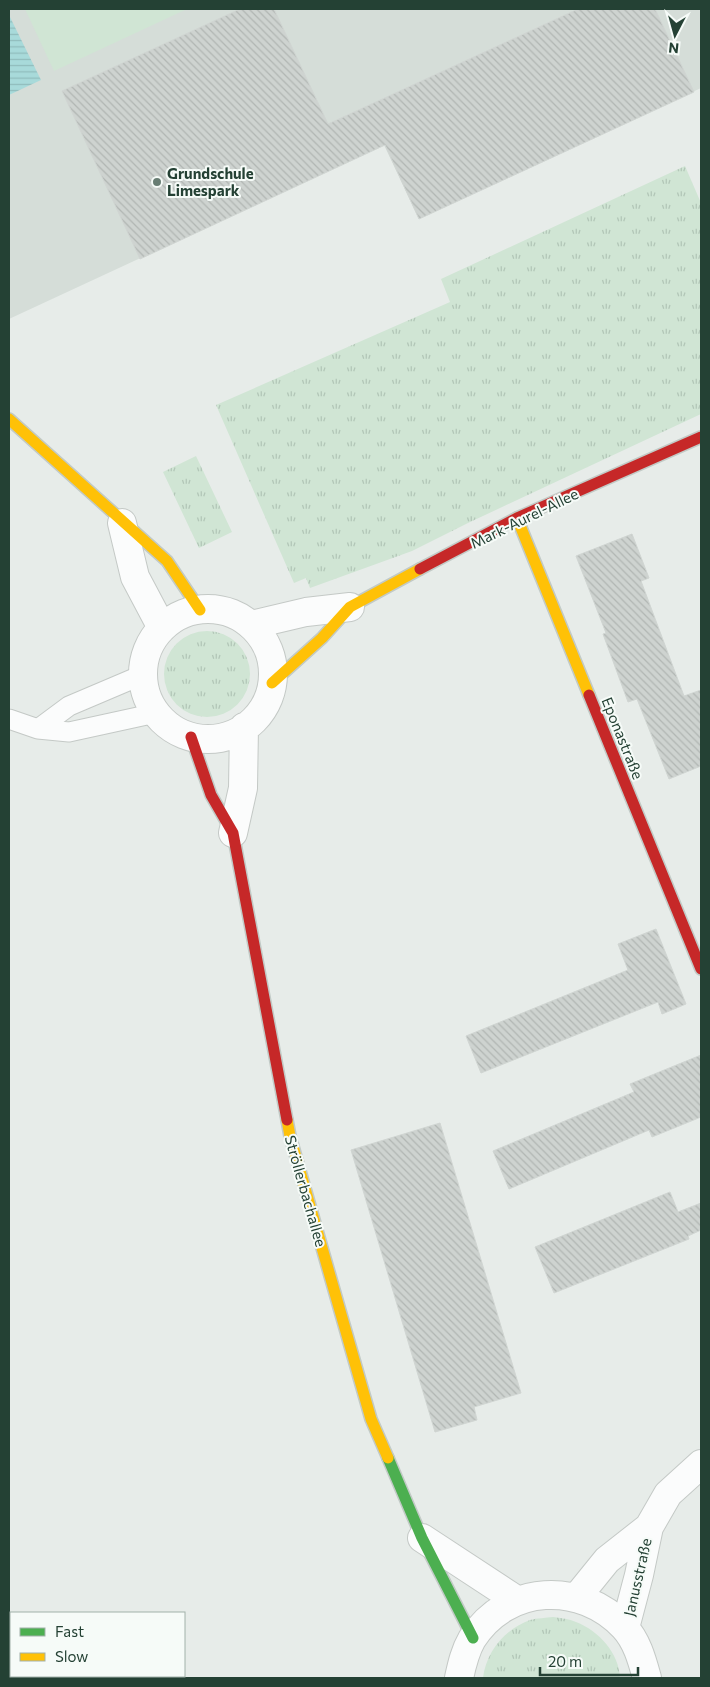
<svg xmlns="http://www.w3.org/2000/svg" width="710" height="1687" viewBox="0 0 710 1687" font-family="Commissioner,sans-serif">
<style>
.built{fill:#d5ddd8}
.grass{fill:url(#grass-tufts)}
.green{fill:#d0e5d4}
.water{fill:url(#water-rules)}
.building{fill:url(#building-back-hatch);stroke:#d0d5d2}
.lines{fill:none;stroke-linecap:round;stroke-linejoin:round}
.lane-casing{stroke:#c4c9c6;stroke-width:21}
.street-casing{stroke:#c4c9c6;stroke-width:30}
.fast-casing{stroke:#c2cac6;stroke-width:14}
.slow-casing{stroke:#c2cac6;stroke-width:14}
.jam-casing{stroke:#c2cac6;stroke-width:14}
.lane{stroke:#fbfcfc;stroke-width:19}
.street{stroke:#fbfcfc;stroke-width:28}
.fast{stroke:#4caf50;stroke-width:11}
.slow{stroke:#ffc107;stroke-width:11}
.jam{stroke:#c62828;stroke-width:11}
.poi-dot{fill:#687d73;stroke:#f6fbf8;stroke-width:2}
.labels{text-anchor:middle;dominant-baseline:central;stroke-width:4;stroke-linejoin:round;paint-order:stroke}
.poi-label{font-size:15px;font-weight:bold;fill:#244134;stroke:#f6fbf8;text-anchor:start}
.street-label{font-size:15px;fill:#244134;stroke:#f6fbf8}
</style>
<defs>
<pattern id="grass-tufts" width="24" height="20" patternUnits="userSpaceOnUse" patternTransform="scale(1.25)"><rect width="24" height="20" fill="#d0e5d4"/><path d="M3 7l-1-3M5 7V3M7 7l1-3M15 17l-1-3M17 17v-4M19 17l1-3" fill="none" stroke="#b2c6b7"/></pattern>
<pattern id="water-rules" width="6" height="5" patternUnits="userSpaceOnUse" patternTransform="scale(1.25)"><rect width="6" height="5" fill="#a8dada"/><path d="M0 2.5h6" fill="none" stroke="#90bcbc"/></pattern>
<pattern id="building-back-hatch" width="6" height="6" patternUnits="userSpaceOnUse" patternTransform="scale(1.25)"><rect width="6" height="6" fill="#ced3d0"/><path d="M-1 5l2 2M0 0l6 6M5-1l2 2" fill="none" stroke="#b1b6b3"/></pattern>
</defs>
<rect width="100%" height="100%" fill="#e7ece9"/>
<path class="built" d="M 9,9 L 701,9 L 701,88 L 419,219 L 384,145 L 9,319 Z"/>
<path class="grass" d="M 685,166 L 701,203 L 701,414 L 468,523 L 412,551 L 310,588 L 306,578 L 294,583 L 216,405 L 450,302 L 441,279 Z
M 196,456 L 232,532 L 199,548 L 163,472 Z
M164 674a43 43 0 1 1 86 0a43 43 0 1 1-86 0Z
M 553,1617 C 561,1618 569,1619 576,1622 C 599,1631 619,1653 620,1678 L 483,1678 C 486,1652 505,1629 530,1620 C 537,1618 546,1618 553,1617 Z"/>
<path class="green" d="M 25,9 L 187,9 L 54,71 Z"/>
<path class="water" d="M 9,15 L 41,80 L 9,95 Z"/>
<path class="building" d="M 240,9 L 274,9 L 328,124 L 578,9 L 655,9 L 694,92 L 419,219 L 385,145 L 140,259 L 62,91 Z
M 632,534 L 649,578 L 641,581 L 684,696 L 701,690 L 701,766 L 669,779 L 637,699 L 628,702 L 603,634 L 606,633 L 576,556 Z
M 656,929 L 686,1004 L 662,1014 L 658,1002 L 481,1073 L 466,1036 L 628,970 L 618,944 Z
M 701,1055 L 701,1117 L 652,1137 L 649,1130 L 509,1189 L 493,1151 L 634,1092 L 630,1084 Z
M 440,1123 L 521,1393 L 474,1407 L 477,1420 L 435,1432 L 351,1150 Z
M 670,1192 L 678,1212 L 701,1203 L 701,1230 L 688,1236 L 689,1239 L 554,1293 L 535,1247 Z"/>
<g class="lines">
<g class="lane-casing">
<path id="lane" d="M 9,719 L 38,729 L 69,732 L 156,713
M 38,729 L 69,706 L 142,675"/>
</g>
<g class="street-casing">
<path id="street" d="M 122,523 L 135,577 L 162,628
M143 674a65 65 0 1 1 130 0a65 65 0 1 1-130 0Z
M 251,625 L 306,612 L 350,607
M 233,833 L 243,788 L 244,727
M 422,1538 L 518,1601
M 577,1597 L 607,1560 L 649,1527
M 625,1628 L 639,1575 L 649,1527 L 668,1494 L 701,1464
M 459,1678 C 462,1664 465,1651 472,1639 C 507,1584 581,1581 624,1627 C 637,1641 642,1660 647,1678"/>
</g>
<g class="fast-casing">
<path id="fast" d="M 388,1458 L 422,1538 L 473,1638"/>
</g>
<g class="slow-casing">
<path id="slow" d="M 9,419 L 167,561 L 200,610
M 517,518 L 589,695
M 272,683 L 322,638 L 350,607 L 420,569
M 287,1120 L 290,1136 L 371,1419 L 388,1458"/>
</g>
<g class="jam-casing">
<path id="jam" d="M 420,569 L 517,518 L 701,437
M 589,695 L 701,969
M 191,737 L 211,795 L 233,833 L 287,1120"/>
</g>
<use href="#lane" class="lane"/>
<use href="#street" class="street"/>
<use href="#fast" class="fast"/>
<use href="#slow" class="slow"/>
<use href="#jam" class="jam"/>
</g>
<circle class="poi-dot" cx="157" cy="182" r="5"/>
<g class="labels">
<g class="poi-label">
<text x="167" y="173">Grundschule<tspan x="167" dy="17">Limespark</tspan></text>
</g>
<g class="street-label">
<text transform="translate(524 518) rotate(-26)">Mark-Aurel-Allee</text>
<text transform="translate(623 738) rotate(68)">Eponastraße</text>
<text transform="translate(306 1191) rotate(74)">Ströllerbachallee</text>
<text transform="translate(637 1577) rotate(-77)">Janusstraße</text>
</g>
</g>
<rect width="710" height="1687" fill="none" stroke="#244134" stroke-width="20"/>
<rect x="10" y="1612" width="175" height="65" fill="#f6fbf8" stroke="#a2b1aa"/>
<rect x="20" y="1628" width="25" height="8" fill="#4caf50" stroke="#a2b1aa"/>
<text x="55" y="1637" font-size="15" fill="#244134">Fast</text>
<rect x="20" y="1653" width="25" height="8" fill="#ffc107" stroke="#a2b1aa"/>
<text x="55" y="1662" font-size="15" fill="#244134">Slow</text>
<g transform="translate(675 35) rotate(186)" stroke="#f6fbf8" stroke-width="4" paint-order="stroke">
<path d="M0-4L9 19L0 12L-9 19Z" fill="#244134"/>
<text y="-8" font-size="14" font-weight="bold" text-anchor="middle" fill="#244134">N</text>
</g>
<path d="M540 1667v8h98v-8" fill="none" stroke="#244134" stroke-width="2.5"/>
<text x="548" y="1667" font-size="15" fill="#244134" stroke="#f6fbf8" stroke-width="4" paint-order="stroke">20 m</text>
</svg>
